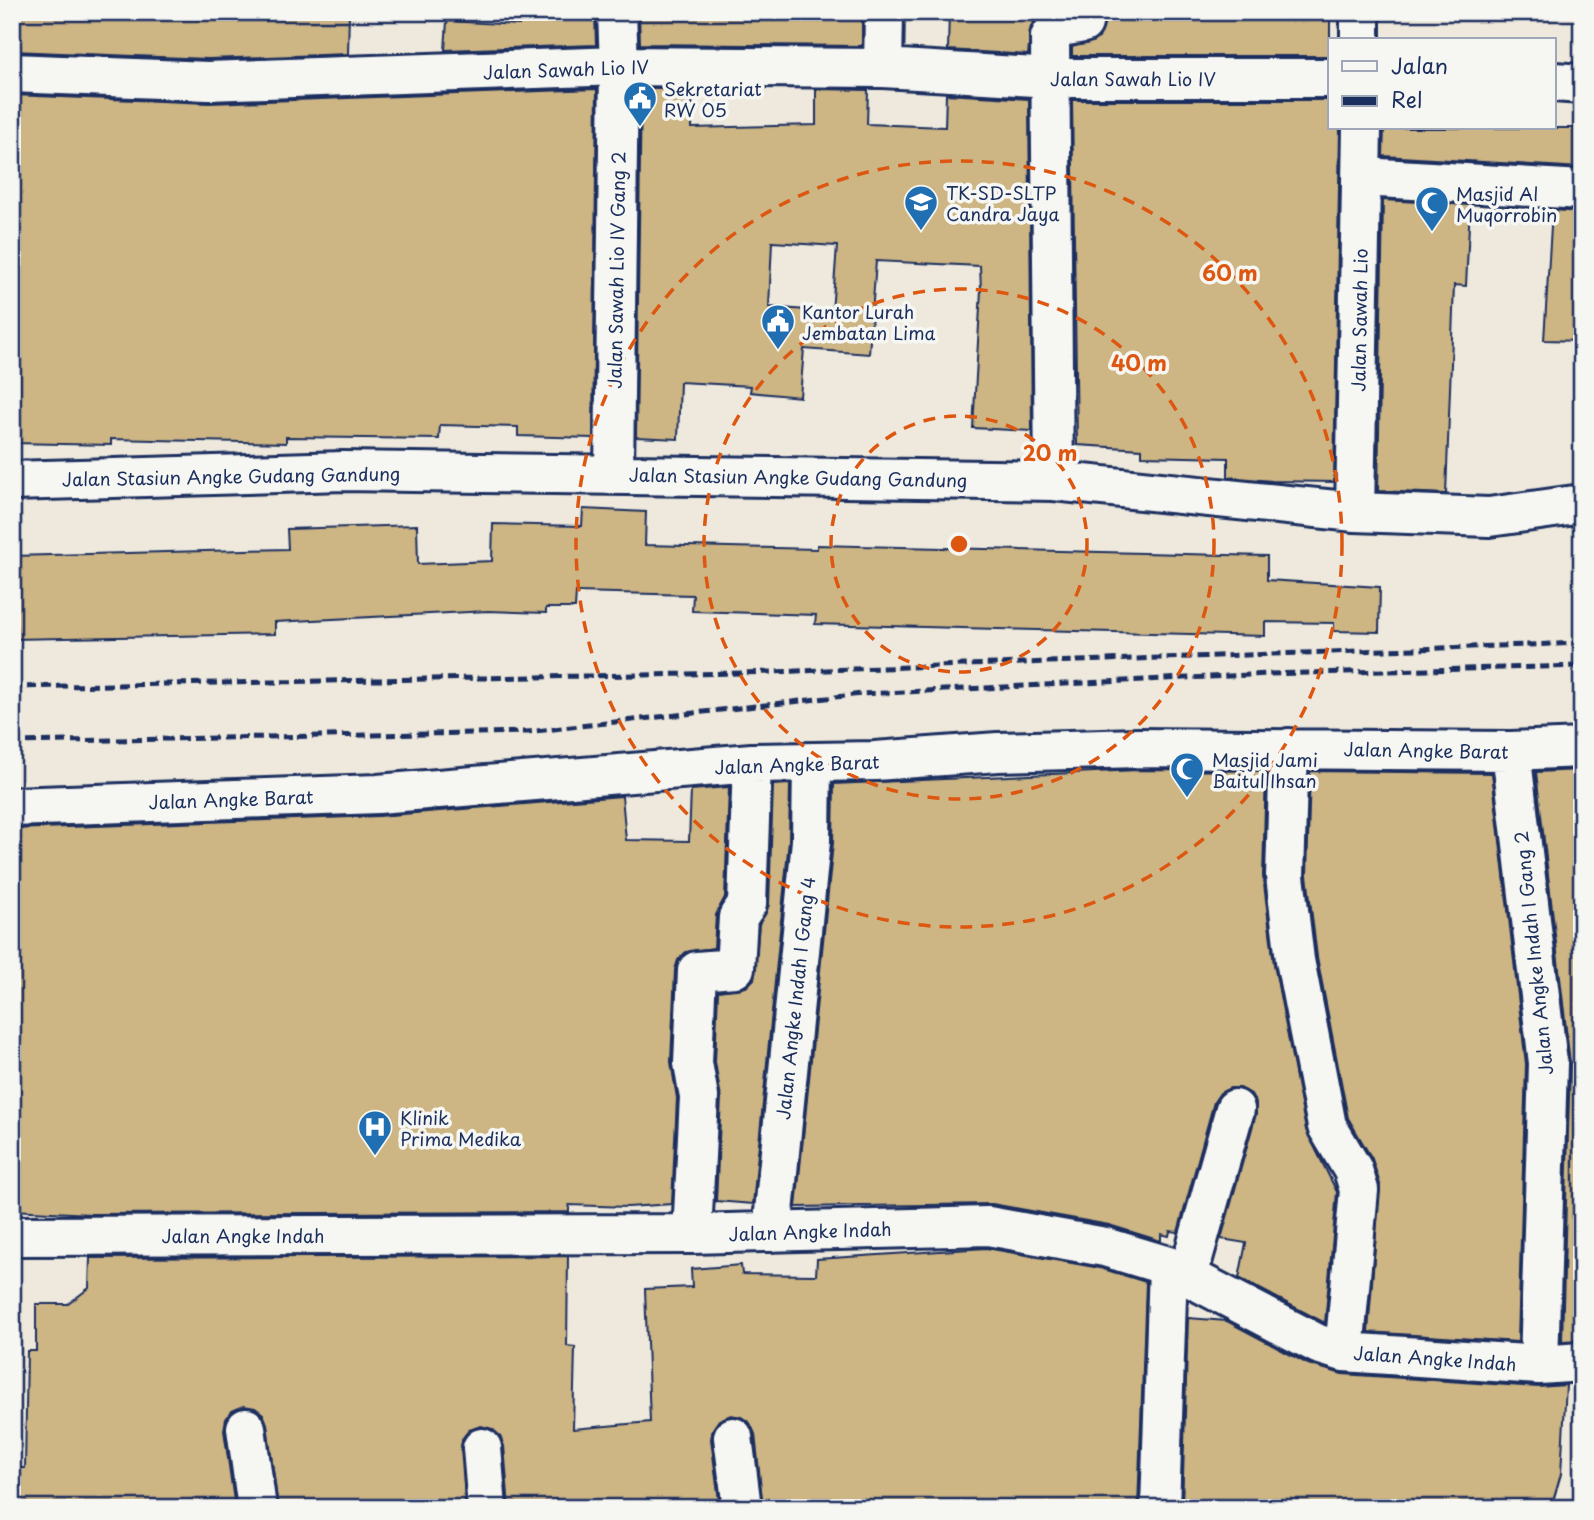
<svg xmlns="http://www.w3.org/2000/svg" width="1594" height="1520" viewBox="0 0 1594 1520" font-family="'Playpen Sans',sans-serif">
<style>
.building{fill:#cdb584;stroke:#1b2f5e;stroke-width:2;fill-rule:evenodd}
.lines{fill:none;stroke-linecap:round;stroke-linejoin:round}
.minor-casing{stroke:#1b2f5e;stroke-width:44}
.minor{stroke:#f6f6f2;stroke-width:38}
.rail{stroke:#1b2f5e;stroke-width:5;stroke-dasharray:10 5;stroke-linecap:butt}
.ring{fill:none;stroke:#de5710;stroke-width:3.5;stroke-dasharray:12 9}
.labels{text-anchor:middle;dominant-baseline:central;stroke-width:7;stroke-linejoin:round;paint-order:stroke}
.street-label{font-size:18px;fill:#1b2f5e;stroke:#f6f6f2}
.poi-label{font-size:18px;fill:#1b2f5e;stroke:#f6f6f2;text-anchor:start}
.centre{fill:#de5710;stroke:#f6f6f2;stroke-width:3.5}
.ring-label{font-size:21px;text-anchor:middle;font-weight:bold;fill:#de5710;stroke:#f6f6f2;stroke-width:7;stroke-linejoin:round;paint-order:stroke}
</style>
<rect width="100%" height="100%" fill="#eee9dc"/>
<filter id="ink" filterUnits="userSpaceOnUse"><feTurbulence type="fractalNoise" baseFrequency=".0143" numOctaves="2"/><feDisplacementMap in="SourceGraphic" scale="14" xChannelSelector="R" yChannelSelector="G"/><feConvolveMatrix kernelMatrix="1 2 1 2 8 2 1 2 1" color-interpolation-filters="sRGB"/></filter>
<g filter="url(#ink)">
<path class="building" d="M 12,12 L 168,16 L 169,12 L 349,12 L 348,54 L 208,59 L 12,51 Z
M 519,12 L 595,12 L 596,45 L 445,50 L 447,21 L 519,25 Z
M 639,12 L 862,12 L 862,46 L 640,44 Z
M 949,12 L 1041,12 L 1031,26 L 1028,55 L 948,50 Z
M 1106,12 L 1330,12 L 1330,56 L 1072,56 L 1072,47 L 1099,38 Z
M 641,88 L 693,88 L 692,128 L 816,125 L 816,89 L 868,90 L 867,124 L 945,127 L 946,94 L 1029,99 L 1032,431 L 973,428 L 981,290 L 980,266 L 876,261 L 869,354 L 804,349 L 800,397 L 750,392 L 751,386 L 680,382 L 678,439 L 636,437 ZM 772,242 L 837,246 L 832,312 L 769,307 Z
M 597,89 L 593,438 L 518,436 L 518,427 L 440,425 L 439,439 L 286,437 L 286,443 L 111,439 L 111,445 L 12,443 L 12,95 L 209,103 Z
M 1072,100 L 1330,100 L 1330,128 L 1340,128 L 1334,482 L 1272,481 L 1228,477 L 1228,458 L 1142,456 L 1142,449 L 1077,445 Z
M 1384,128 L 1582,128 L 1582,168 L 1383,156 Z
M 1383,200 L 1470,205 L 1466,286 L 1454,285 L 1446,494 L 1378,491 Z
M 1552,210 L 1582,212 L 1582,341 L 1544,340 Z
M 583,509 L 646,512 L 645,545 L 817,549 L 817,545 L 1267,556 L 1267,580 L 1380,587 L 1379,632 L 1334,631 L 1334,623 L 1265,622 L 1265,636 L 815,624 L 816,615 L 692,611 L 693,595 L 576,592 L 575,608 L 546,608 L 546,613 L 488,611 L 275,622 L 275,634 L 12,639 L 12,556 L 288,549 L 287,529 L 417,525 L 418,564 L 492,561 L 493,524 L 582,526 Z
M 1138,770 L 1266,771 L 1263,876 L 1274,964 L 1306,1130 L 1337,1192 L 1325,1323 L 1239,1278 L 1246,1243 L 1221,1239 L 1256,1114 L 1256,1103 L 1251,1094 L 1240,1088 L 1230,1088 L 1220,1093 L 1214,1102 L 1178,1232 L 1170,1231 L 1169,1236 L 1161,1234 L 1161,1241 L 1109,1225 L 992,1204 L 796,1207 L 833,843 L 834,784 Z
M 1582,770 L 1582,1001 L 1579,1001 L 1582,1340 L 1562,1341 L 1570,1063 L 1536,772 Z
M 1310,771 L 1492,773 L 1526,1064 L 1518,1342 L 1368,1332 L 1380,1184 L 1372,1159 L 1348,1118 L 1317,957 L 1307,875 Z
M 790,784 L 789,840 L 753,1204 L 716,1201 L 721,1098 L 715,1062 L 718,991 L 746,987 L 754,979 L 759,924 L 769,905 L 773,785 Z
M 729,787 L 725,897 L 716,915 L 714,948 L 686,952 L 678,960 L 675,970 L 671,1062 L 677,1098 L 672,1204 L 628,1207 L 569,1205 L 569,1212 L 91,1214 L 12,1210 L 12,829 L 379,816 L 622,796 L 626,840 L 689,841 L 691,790 Z
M 986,1248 L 1100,1268 L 1146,1282 L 1138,1508 L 763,1508 L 755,1434 L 750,1423 L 741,1417 L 731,1415 L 719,1420 L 713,1429 L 711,1439 L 720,1508 L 509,1508 L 504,1446 L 500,1436 L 492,1429 L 481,1426 L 469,1430 L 462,1439 L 465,1508 L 278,1508 L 267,1424 L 263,1414 L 255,1408 L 244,1406 L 232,1411 L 226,1419 L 224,1430 L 235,1508 L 12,1508 L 12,1468 L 25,1468 L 27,1351 L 36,1351 L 36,1304 L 68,1304 L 89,1288 L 90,1258 L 568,1256 L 567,1346 L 575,1347 L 573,1429 L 650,1422 L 645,1289 L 692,1287 L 691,1269 L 741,1265 L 742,1274 L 816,1275 L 817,1259 Z
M 1188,1318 L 1227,1321 L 1308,1364 L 1342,1374 L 1538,1387 L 1566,1385 L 1561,1474 L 1551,1508 L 1182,1508 Z"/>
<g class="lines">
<g class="minor-casing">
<path id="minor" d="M 1360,12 L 1360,40
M 883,68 L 884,12
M 12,73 L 208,81 L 619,66 L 883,68 L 1052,78 L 1330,78
M 1554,82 L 1582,84
M 1363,177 L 1582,190
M 614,475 L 619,66 L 617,12
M 12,481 L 343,471 L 1054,481 L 1355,512 L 1489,517 L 1582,504
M 1054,481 L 1050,37 L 1056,28 L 1083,23 L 1085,12
M 1355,512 L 1362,128
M 1289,748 L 1285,876 L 1295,960 L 1327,1126 L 1353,1170 L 1359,1190 L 1344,1352
M 1511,751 L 1548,1063 L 1539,1365
M 12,807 L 378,794 L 752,763 L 875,761 L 998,752 L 1138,748 L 1511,751 L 1582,748
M 772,1232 L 811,841 L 812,764
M 692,1234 L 699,1097 L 693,1063 L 697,971 L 735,968 L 738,917 L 747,904 L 752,763
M 12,1236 L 692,1234 L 988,1226 L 1105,1247 L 1168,1266 L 1318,1344 L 1344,1352 L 1539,1365 L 1582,1362
M 1188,1276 L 1235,1109
M 246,1428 L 257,1508
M 733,1437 L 742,1508
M 482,1448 L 487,1508
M 1160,1508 L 1168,1266"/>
</g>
<use href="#minor" class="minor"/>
<path class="rail" d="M 12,687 L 742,673 L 1582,643
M 12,742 L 527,732 L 862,694 L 1268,674 L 1582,666"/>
</g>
</g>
<g class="ring">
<circle cx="959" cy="544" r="128"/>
<circle cx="959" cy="544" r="255"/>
<circle cx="959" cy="544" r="383"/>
</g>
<defs>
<g id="civic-pin" transform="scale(1.75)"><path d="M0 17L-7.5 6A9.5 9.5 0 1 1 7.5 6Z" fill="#1f6fb2" stroke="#f6f6f2"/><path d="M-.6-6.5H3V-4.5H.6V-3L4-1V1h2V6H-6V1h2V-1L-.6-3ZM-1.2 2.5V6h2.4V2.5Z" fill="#fff"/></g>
<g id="school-pin" transform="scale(1.75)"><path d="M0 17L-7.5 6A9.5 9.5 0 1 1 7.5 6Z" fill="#1f6fb2" stroke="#f6f6f2"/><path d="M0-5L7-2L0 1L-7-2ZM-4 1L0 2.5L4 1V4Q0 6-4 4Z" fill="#fff"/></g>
<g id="mosque-pin" transform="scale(1.75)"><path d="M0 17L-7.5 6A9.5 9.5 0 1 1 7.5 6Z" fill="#1f6fb2" stroke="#f6f6f2"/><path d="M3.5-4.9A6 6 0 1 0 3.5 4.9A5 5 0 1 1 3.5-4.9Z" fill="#fff"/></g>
<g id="hospital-pin" transform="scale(1.75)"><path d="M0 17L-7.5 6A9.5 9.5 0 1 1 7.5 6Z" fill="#1f6fb2" stroke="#f6f6f2"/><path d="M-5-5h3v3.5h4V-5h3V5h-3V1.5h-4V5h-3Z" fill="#fff"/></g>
</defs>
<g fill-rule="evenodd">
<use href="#civic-pin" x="640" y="98"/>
<use href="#school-pin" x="921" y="202"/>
<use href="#mosque-pin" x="1432" y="203"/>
<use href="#civic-pin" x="778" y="321"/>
<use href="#mosque-pin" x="1187" y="769"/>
<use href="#hospital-pin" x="375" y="1127"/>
</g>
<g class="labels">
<g class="street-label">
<text transform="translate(566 69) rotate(-2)">Jalan Sawah Lio IV</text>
<text x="1133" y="78">Jalan Sawah Lio IV</text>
<text transform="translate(616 270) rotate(-89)">Jalan Sawah Lio IV Gang 2</text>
<text transform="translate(1359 320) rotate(-89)">Jalan Sawah Lio</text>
<text transform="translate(231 476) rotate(-1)">Jalan Stasiun Angke Gudang Gandung</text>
<text transform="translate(798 477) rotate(1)">Jalan Stasiun Angke Gudang Gandung</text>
<text transform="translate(1426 750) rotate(1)">Jalan Angke Barat</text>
<text transform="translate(797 764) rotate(-2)">Jalan Angke Barat</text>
<text transform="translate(231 799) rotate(-2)">Jalan Angke Barat</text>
<text transform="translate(1533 953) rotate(-96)">Jalan Angke Indah I Gang 2</text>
<text transform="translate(795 998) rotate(-84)">Jalan Angke Indah I Gang 4</text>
<text transform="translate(810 1231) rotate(-2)">Jalan Angke Indah</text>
<text x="243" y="1235">Jalan Angke Indah</text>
<text transform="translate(1435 1358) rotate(4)">Jalan Angke Indah</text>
</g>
<g class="poi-label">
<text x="664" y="88">Sekretariat<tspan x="664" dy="21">RW 05</tspan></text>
<text x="946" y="192">TK-SD-SLTP<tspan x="946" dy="21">Candra Jaya</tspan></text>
<text x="1456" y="193">Masjid Al<tspan x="1456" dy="21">Muqorrobin</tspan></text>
<text x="802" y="311">Kantor Lurah<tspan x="802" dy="21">Jembatan Lima</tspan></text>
<text x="1212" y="759">Masjid Jami<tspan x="1212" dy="21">Baitul Ihsan</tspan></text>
<text x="400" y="1117">Klinik<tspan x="400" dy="21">Prima Medika</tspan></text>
</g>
</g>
<circle cx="959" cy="544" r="10" class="centre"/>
<g class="ring-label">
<text x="1230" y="281">60 m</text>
<text x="1139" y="371">40 m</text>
<text x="1050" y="461">20 m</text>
</g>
<rect width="1594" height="1520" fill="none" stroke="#f6f6f2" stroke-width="42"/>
<rect x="21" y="21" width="1552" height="1478" fill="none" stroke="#1b2f5e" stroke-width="2.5" filter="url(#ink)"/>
<rect x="1328" y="38" width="228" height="91" fill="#f6f6f2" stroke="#9ea6b7" stroke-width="2"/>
<rect x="1342" y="61" width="35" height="10" fill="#f6f6f2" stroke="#9ea6b7" stroke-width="2"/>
<text x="1391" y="74" font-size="21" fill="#1b2f5e">Jalan</text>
<rect x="1342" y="96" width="35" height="10" fill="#1b2f5e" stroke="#9ea6b7" stroke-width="2"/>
<text x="1391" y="108" font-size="21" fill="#1b2f5e">Rel</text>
</svg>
